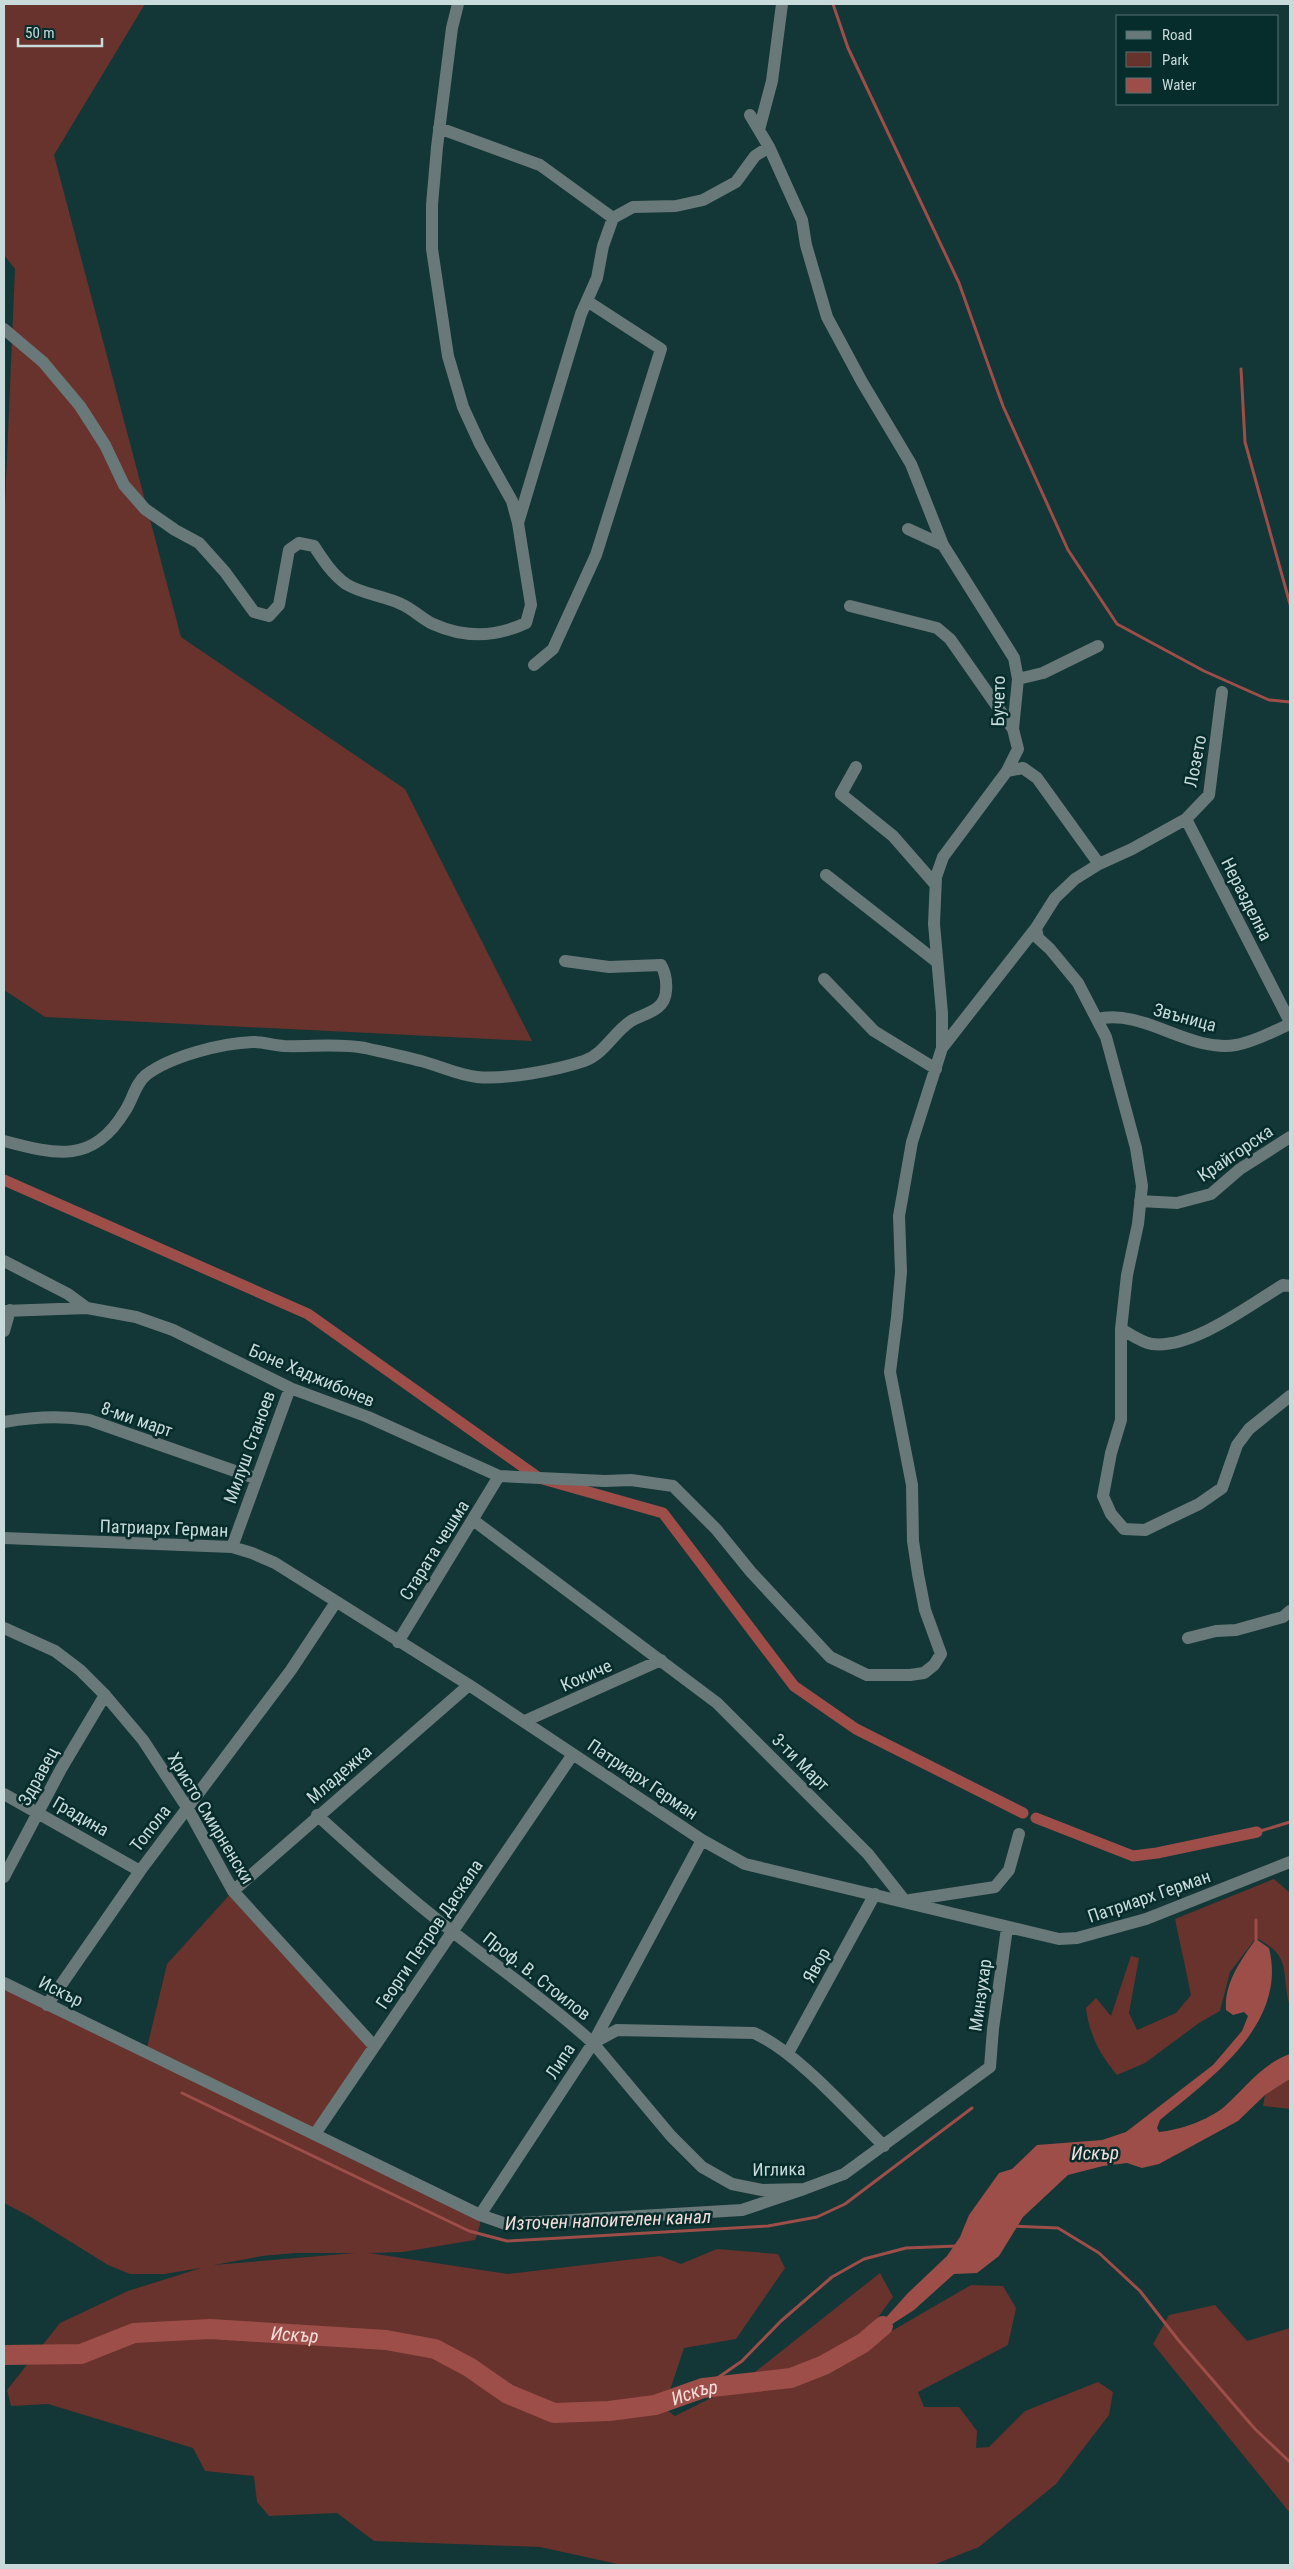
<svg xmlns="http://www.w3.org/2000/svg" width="1294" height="2569" viewBox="0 0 1294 2569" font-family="'Roboto Condensed',sans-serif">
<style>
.green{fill:#68322d;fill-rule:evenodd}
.water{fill:#9e4e48}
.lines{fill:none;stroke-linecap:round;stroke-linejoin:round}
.stream{stroke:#9e4e48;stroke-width:3}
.canal{stroke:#9e4e48;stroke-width:11}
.river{stroke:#9e4e48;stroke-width:20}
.minor{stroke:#697878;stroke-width:12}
.labels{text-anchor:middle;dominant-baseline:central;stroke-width:5;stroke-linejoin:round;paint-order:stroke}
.street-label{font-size:18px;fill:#c8dbda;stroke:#072c2c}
.water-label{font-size:19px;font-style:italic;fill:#f5ddda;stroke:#072c2c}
</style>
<rect width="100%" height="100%" fill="#133636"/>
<path class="green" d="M 4,4 L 145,4 L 54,155 L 181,637 L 405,789 L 532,1041 L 45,1017 L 4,990 L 4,528 L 15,269 L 4,255 Z
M 1274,1879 L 1290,1893 L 1290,2006 C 1280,1974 1294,1957 1256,1938 L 1230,1972 L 1220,2011 L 1199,2023 L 1145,2063 L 1117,2075 C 1100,2055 1089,2034 1086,2008 L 1096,1998 L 1111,2016 L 1131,1956 L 1139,1958 L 1129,2013 L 1137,2030 L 1176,2013 L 1191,1995 L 1175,1919 Z
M 233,1891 L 374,2046 L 316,2134 L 480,2215 L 480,2225 L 475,2240 L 403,2252 L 369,2253 L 508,2274 L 660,2256 L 681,2264 L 717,2249 L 778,2254 L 785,2268 L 736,2339 L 684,2348 L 664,2408 L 675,2416 L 741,2383 L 880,2273 L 893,2297 L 864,2336 L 871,2343 L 971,2285 L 1003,2286 L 1016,2308 L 1008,2345 L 918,2392 L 924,2407 L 959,2407 L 977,2431 L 976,2448 L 989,2447 L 1025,2411 L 1098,2382 L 1113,2392 L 1109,2415 L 1056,2484 L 979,2547 L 933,2565 L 622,2565 L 540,2547 L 374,2541 L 337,2513 L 269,2516 L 257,2502 L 254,2476 L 205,2471 L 193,2448 L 48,2404 L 11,2406 L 7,2390 L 60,2323 L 128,2291 L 201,2268 L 164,2274 L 130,2274 L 108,2265 L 29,2216 L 4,2203 L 4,1983 L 146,2052 L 167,1964 ZM 295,2253 L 355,2253 L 214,2265 L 262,2256 Z
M 1290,2079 L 1290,2109 L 1263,2106 L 1265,2095 Z
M 1215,2305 L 1247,2341 L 1290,2328 L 1290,2513 L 1153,2344 L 1169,2315 Z"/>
<path class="water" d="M 1256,1939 L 1269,1948 C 1288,2024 1211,2078 1160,2120 L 1157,2128 L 1159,2132 C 1180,2130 1208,2120 1224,2107 C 1245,2088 1263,2063 1290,2054 L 1290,2079 L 1265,2095 L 1238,2121 L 1159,2164 L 1142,2168 L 1127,2163 L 1103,2166 L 1068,2175 L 1023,2217 L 999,2256 L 977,2273 L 954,2274 L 914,2310 L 863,2343 L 908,2293 L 947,2256 L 960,2237 L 969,2215 L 999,2173 L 1012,2169 L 1037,2145 L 1102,2140 L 1126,2132 L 1213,2065 L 1242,2031 L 1248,2016 L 1244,2012 L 1233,2015 L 1226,2010 C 1224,1983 1241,1960 1256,1939 Z"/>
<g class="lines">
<path class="stream" d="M 833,4 L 848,48 L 959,283 L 1003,406 L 1068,550 L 1117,624 L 1204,671 L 1269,700 L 1290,702
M 1241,369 L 1245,442 L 1290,604
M 1257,1832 L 1290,1822
M 1256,1920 L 1256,1941
M 182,2093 L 469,2231 L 507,2241 L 768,2226 L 817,2217 L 845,2204 L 972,2108
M 1013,2226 L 1058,2228 L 1099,2253 L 1140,2291 L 1179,2341 L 1255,2429 L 1290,2462
M 703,2388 L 742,2361 L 781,2321 L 832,2277 L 864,2259 L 906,2248 L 957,2246"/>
<path class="canal" d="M 4,1180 L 308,1314 L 539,1478 L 663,1513 L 794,1686 L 856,1729 L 1023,1813
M 1036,1818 L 1133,1856 L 1157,1853 L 1257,1832"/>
<path class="river" id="s1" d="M 4,2355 L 81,2354 L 134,2333 L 210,2329 L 386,2340 L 435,2349 L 469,2367 L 508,2394 L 554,2413 L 609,2411 L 655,2405 L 703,2388 L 791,2378 L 824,2365 L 863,2343 L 883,2326"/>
<path class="minor" d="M 750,115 L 769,147 L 802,220 L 806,245 L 827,317 L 862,382 L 911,464 L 943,545
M 439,128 L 540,165 L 613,218
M 759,130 L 772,81 L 782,4
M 4,329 L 43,362 L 80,406 L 105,445 L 124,485 L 145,509 L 175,530 L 199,543 L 225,572 L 254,612 L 269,616 L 279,605 L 289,550 L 299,543 L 314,546 C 323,560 333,575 346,584 C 362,594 384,596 401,604 C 413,609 422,619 433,624 C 464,638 496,637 526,623 L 531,605 L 518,523 L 512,501 L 480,444 L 463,407 L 448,356 L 432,249 L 432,205 L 437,147 L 452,28 L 458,4
M 518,523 L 581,314 L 597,278 L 603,246 L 613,218 L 633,207 L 676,206 L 703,200 L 736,182 L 755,156 L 769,147
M 850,606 L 937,628 L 950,639 L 1013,729
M 534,665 L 553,649 L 596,555 L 661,349 L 587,301
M 1018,679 L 1043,673 L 1098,646
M 856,767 L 841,794 L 893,836 L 935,884
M 1007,771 L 1023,768 L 1037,778 L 1099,864
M 1186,819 L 1290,1022
M 826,875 L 937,962
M 1036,928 L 1038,938 L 1050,949 L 1078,983 L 1106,1037 L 1136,1148 L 1142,1186 L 1138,1224 L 1127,1275 L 1121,1329 L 1121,1420 L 1111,1453 L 1103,1496 L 1111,1514 L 1124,1529 L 1145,1530 L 1199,1504 L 1222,1488 L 1237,1445 L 1249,1429 L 1290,1396
M 824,979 L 874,1031 L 936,1069
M 1097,1019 C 1144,1008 1189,1053 1236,1045 C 1254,1042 1274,1031 1290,1024
M 942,1048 L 1036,928 L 1055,898 L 1075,879 L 1099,864 L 1132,849 L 1186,819 L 1209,795 L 1222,692
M 4,1141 C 57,1155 93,1164 125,1111 C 133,1099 135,1084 146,1075 C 171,1056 222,1043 253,1042 C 263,1042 273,1045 284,1046 C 311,1047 338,1043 365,1048 C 383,1052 403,1056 421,1061 C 440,1066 458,1075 477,1077 C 505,1080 557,1070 584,1061 C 604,1054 613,1033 631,1021 C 645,1013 665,1011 666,991 C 667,981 666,974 661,965 L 609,967 L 565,961
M 1140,1201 L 1177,1203 L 1211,1194 L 1240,1169 L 1290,1137
M 4,1261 L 68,1294 L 87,1308
M 4,1311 L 87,1308 L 136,1317 L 173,1330 L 290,1388 L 368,1417 L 499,1476 L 605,1481 L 631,1480 L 673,1486 L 716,1529 L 751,1572 L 830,1657 L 867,1675 L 910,1675 L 924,1673 L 934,1665 L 941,1654 L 925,1610 L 918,1574 L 913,1541 L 912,1485 L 890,1372 L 897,1317 L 901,1272 L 899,1216 L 912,1142 L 942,1048 L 942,1013 L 934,924 L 936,877 L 943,857 L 1007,771 L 1018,749 L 1013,729 L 1018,679 L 1014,658 L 943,545 L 908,529
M 1121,1329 C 1130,1334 1143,1343 1152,1344 C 1193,1349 1249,1305 1283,1285 L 1290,1286
M 4,1331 L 10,1310
M 4,1422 C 33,1417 59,1415 89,1420 L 255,1478
M 473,1520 L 717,1703 L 868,1854 L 905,1901
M 4,1538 L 232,1547 L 252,1553 L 275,1563 L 469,1685 L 702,1840 L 745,1864 L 1059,1939 L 1077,1938 L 1146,1919 L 1290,1862
M 232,1547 L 290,1388
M 4,1628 L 55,1651 L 80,1670 L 105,1695 L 143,1740 L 188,1809 L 233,1891 L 374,2046
M 1188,1638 L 1216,1631 L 1236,1630 L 1283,1617 L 1290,1611
M 398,1642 L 499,1476
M 525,1721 L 661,1660
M 4,1794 L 140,1871
M 317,1815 C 361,1855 406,1896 453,1932 C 500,1969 548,2002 593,2043 L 617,2030 L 754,2033 C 797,2052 849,2112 884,2146
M 4,1877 L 61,1769 L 105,1695
M 233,1891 L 469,1685
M 910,1900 L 995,1887 L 1009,1870 L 1019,1834
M 4,1983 L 480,2215 L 506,2224 L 742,2210 L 804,2189
M 47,2005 L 140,1871 L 291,1670 L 336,1602
M 593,2043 L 671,2136 L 702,2167 L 732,2184 L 762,2190 L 804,2189 L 844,2174 L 990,2067 L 993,2029 L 1007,1928
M 788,2053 L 875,1894
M 315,2134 L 573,1754
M 480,2215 L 593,2043 L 702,1840"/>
</g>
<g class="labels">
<g class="street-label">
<text transform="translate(998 701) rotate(-89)">Бучето</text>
<text transform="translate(1195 761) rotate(-79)">Лозето</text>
<text transform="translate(1247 899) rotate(63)">Неразделна</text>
<text transform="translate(1185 1017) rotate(15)">Звъница</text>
<text transform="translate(1235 1153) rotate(-34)">Крайгорска</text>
<text transform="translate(312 1375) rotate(23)">Боне Хаджибонев</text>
<text transform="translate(137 1419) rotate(19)">8-ми март</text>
<text transform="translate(249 1447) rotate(-70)">Милуш Станоев</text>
<text transform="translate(164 1528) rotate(2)">Патриарх Герман</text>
<text transform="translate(434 1550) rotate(-58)">Старата чешма</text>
<text transform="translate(586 1675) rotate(-24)">Кокиче</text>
<text transform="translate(801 1762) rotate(45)">3-ти Март</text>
<text transform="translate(339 1774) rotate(-41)">Младежка</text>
<text transform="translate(38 1776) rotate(-61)">Здравец</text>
<text transform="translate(643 1779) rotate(34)">Патриарх Герман</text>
<text transform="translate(81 1816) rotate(30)">Градина</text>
<text transform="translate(211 1818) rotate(59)">Христо Смирненски</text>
<text transform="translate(150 1828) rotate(-52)">Топола</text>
<text transform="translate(1149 1896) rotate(-19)">Патриарх Герман</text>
<text transform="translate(429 1934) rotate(-56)">Георги Петров Даскала</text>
<text transform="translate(816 1965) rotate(-61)">Явор</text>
<text transform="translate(537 1976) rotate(38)">Проф. В. Стоилов</text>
<text transform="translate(61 1991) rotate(26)">Искър</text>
<text transform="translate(980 1995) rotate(-82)">Минзухар</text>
<text transform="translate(560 2061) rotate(-57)">Липа</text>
<text transform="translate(779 2169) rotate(-1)">Иглика</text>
</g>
<g class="water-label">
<text transform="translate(1095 2153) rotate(-1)">Искър</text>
<text transform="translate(608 2220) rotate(-2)">Източен напоителен канал</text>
<text stroke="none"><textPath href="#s1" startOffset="295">Искър</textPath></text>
<text stroke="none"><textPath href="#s1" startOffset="715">Искър</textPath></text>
</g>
</g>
<rect width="1294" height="2569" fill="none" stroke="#c8dbda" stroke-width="10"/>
<rect x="1116" y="15" width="162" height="90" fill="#072c2c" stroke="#547272"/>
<rect x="1126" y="31" width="25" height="8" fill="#697878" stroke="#547272"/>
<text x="1162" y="40" font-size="15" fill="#c8dbda">Road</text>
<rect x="1126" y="52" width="25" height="15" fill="#68322d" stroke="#547272"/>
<text x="1162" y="65" font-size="15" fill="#c8dbda">Park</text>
<rect x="1126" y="78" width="25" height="15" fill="#9e4e48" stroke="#547272"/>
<text x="1162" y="90" font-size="15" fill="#c8dbda">Water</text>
<path d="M18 38v8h84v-8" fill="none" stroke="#c8dbda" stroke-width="2.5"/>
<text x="25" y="38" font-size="15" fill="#c8dbda" stroke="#072c2c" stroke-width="4" paint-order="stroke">50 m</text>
</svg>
